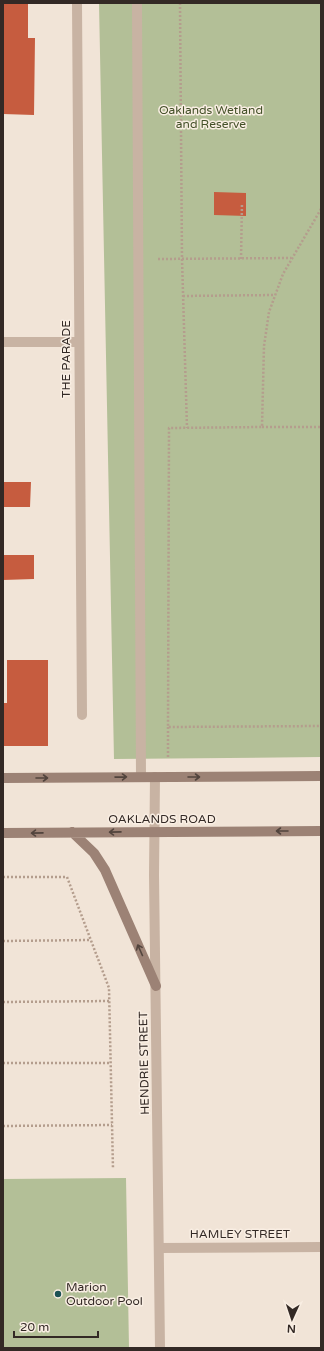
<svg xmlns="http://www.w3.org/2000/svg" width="324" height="1351" viewBox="0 0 324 1351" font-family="'Varela Round',sans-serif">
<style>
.green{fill:#b3bf97}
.building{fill:#c65c3f}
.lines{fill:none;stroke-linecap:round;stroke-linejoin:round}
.path{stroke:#b49d8d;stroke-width:2.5;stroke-dasharray:2 2;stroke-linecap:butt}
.service{stroke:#c8b3a3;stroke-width:10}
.minor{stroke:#c8b3a3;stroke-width:10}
.tertiary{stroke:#c8b3a3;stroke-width:10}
.secondary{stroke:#9c8275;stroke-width:10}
.oneway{stroke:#52443d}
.poi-dot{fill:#1b5254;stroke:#f9eee3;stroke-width:1.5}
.labels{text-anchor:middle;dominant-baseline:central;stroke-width:3;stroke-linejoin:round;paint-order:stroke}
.park-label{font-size:12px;fill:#445129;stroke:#f9eee3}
.street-label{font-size:12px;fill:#332925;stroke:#f9eee3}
.poi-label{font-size:12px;fill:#332925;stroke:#f9eee3;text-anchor:start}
</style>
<rect width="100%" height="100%" fill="#f1e4d7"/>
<path class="green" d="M 99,3 L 321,3 L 321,757 L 114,759 Z
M 126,1178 L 129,1348 L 3,1348 L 3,1179 Z"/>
<path class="building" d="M 3,3 L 28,3 L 28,38 L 35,38 L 34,115 L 3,114 Z
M 214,192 L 246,193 L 246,216 L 214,215 Z
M 3,482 L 31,482 L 30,507 L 3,507 Z
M 3,555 L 34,555 L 34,579 L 3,580 Z
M 7,660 L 48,660 L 48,746 L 3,746 L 3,703 L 7,703 Z"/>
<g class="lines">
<path class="path" d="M 180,3 L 182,259 L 187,428
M 321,209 L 283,274 L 269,312 L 264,346 L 262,427 L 169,428 L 168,727 L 321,726
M 158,259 L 291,258
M 241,259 L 242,203
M 183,296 L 275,295
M 262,427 L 321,427
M 168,727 L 168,757
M 3,877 L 67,877 L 109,988 L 113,1169
M 3,941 L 91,940
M 3,1002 L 109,1001
M 3,1063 L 111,1063
M 3,1126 L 112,1125"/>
<path class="service" d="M 137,3 L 141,777"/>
<path class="minor" d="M 77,3 L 82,715
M 3,342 L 79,342
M 159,1248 L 321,1247"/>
<path class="tertiary" d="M 155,777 L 154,875 L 160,1348"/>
<path class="secondary" d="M 3,778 L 321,776
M 72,832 L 94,853 L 105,870 L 156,986
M 3,833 L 321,831"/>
</g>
<defs><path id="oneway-shaft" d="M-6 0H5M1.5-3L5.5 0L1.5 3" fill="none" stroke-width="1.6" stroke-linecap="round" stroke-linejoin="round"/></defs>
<g class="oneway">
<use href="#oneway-shaft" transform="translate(121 777) rotate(-1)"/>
<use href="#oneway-shaft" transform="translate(194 777)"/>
<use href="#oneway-shaft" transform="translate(42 778)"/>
<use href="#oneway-shaft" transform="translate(282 831) rotate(180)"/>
<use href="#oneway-shaft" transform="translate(115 832) rotate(179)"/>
<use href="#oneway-shaft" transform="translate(37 833) rotate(179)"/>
<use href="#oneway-shaft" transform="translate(140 950) rotate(-114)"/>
</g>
<circle class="poi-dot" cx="58" cy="1294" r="4"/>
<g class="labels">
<g class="park-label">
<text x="211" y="110">Oaklands Wetland<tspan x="211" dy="14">and Reserve</tspan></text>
</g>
<g class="street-label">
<text transform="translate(66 359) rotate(-90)">THE PARADE</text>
<text x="162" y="819">OAKLANDS ROAD</text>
<text transform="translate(144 1063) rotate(-91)">HENDRIE STREET</text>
<text x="240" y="1234">HAMLEY STREET</text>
</g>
<g class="poi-label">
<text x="66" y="1287">Marion<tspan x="66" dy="14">Outdoor Pool</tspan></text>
</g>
</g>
<rect width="324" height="1351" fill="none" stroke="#332925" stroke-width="8"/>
<g transform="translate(292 1319) rotate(183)" stroke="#f9eee3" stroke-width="3" paint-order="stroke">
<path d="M0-3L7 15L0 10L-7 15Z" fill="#332925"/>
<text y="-6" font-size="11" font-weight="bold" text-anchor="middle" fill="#332925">N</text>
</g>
<path d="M14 1331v6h84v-6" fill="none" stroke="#332925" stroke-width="2"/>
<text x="20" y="1331" font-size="12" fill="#332925" stroke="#f9eee3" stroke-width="3" paint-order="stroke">20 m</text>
</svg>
